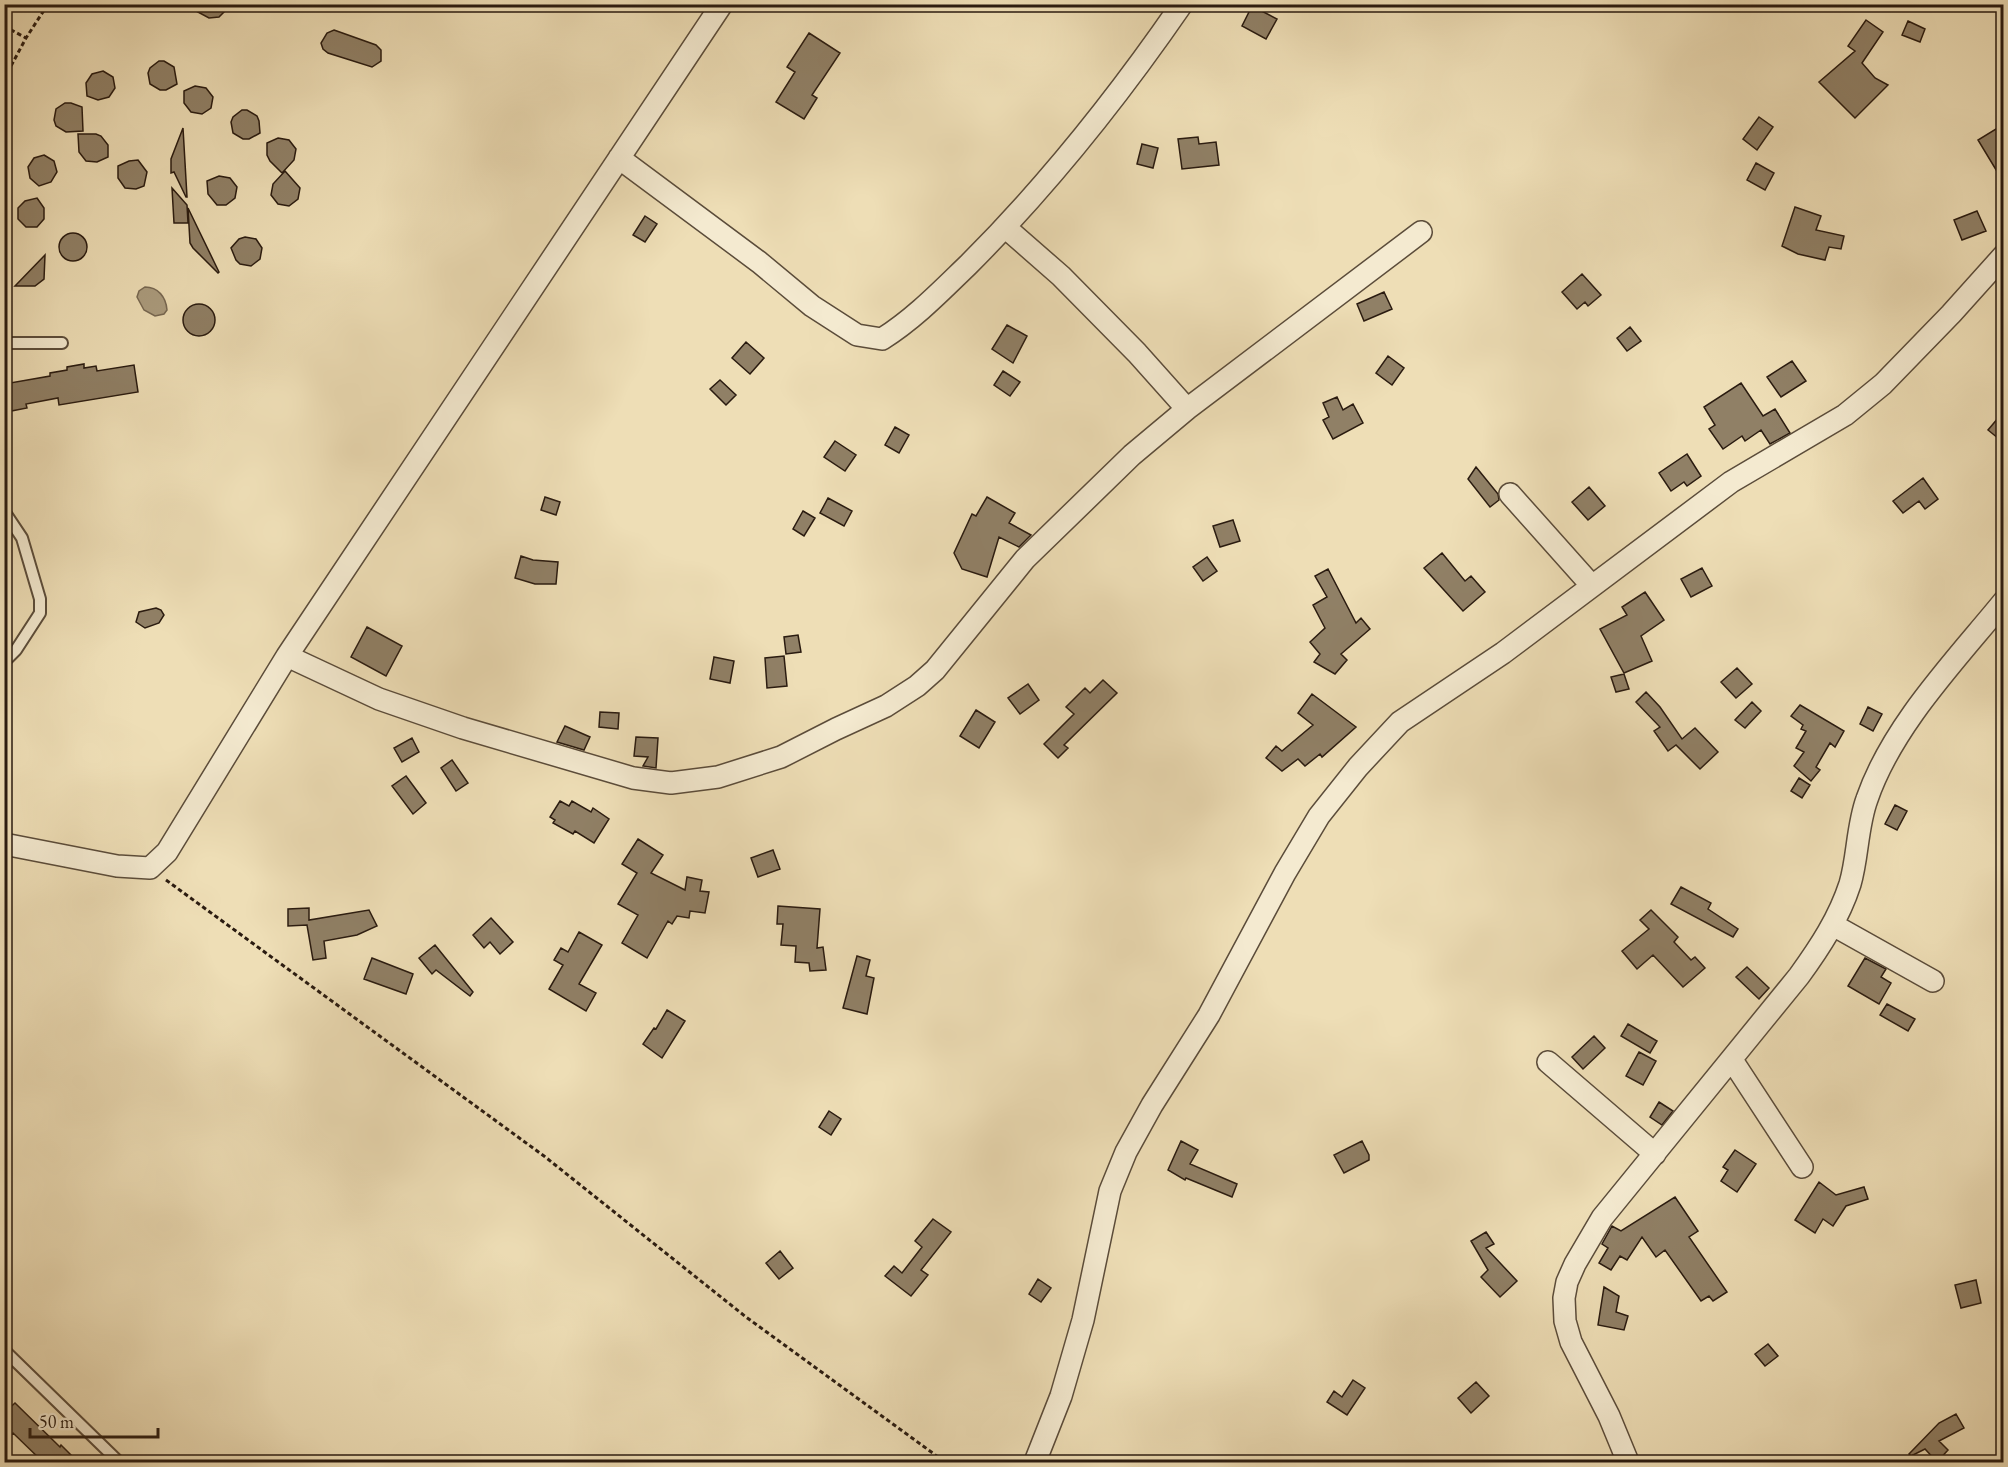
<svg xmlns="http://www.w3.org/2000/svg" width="2008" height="1467" viewBox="0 0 2008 1467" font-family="'EB Garamond',serif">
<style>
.water{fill:#ab9c7e;stroke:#776852;stroke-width:1.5}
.building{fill:#908066;stroke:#2a1b10;stroke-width:1.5}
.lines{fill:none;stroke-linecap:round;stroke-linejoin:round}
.lane-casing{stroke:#5b4c3a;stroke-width:14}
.street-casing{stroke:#5b4c3a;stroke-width:24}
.path{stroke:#2a1b10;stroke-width:3;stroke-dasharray:4.5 3;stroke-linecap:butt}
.lane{stroke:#f4ead0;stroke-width:10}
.street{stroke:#f4ead0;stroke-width:21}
</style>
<rect width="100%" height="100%" fill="#eedeb6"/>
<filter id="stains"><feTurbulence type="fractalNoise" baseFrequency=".00333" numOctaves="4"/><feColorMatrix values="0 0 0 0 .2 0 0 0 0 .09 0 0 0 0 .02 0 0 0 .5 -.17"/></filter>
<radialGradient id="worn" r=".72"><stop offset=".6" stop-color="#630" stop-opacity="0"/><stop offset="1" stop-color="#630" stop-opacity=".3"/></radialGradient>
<path class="water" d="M 145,287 C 158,287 166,297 167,310 L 164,314 L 155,316 L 144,310 L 137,297 L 139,291 Z"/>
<path class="building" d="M 183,4 L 232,4 L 219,17 L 209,18 Z
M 1252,6 L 1277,19 L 1266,39 L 1242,26 Z
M 1866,20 L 1883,32 L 1862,63 L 1875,78 L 1888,85 L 1855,118 L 1819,82 L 1855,51 L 1848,46 Z
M 1908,21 L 1925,29 L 1920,42 L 1902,35 Z
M 334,30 L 376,45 L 381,50 L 381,61 L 372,67 L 328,53 L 323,49 L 321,43 L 327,33 Z
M 809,33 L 840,53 L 812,95 L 817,98 L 804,119 L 776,102 L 795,72 L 787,67 Z
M 159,61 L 164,61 L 174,67 L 177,84 L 166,90 L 160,90 L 150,84 L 148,73 L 150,68 Z
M 103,71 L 113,77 L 115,88 L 109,97 L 98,100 L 87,96 L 86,83 L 92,74 Z
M 195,86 L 206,88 L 213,97 L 211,108 L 202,114 L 191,112 L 184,103 L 184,91 Z
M 65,103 L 71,103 L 82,107 L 83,131 L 66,132 L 56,126 L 54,120 L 56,109 Z
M 242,110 L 247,110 L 257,116 L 259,121 L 260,133 L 249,139 L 243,139 L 233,133 L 231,122 L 233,117 Z
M 1759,117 L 1773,127 L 1757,150 L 1743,139 Z
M 2004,124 L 2004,183 L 1978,140 Z
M 183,128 L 187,197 L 186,197 L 174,172 L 171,173 L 171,159 Z
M 78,134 L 96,134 L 101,136 L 108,145 L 108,157 L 97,162 L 86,161 L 79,152 Z
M 1198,137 L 1199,144 L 1216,142 L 1219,165 L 1182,169 L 1178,139 Z
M 278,138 L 289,140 L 296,149 L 294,160 L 282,173 L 270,161 L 267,155 L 267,143 Z
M 1142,144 L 1158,148 L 1153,168 L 1137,164 Z
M 44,155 L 54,161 L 57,172 L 51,182 L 39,186 L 30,178 L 28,167 L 34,158 Z
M 138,160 L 147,172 L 144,186 L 136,189 L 125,188 L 118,178 L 118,166 L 129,161 Z
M 1756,163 L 1774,173 L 1765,190 L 1747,180 Z
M 285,171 L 300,188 L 298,199 L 289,206 L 278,204 L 271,195 L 273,184 Z
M 219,176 L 230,178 L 237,187 L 235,198 L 226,205 L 217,205 L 208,194 L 207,181 Z
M 172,188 L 187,205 L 188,223 L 174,223 Z
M 37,198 L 44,208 L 44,219 L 37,227 L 26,227 L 18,219 L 18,208 L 25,201 Z
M 1795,207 L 1821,216 L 1816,230 L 1844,236 L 1841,249 L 1829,247 L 1825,260 L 1798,254 L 1782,246 Z
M 188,208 L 219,272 L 218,273 L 193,248 L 190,243 Z
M 1977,211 L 1986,231 L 1962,240 L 1954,220 Z
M 645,216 L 657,224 L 645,242 L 633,235 Z
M59 247a14 14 0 1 1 28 0a14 14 0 1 1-28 0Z
M 245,237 L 256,239 L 262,248 L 260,259 L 251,266 L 240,264 L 236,260 L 231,248 L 239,239 Z
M 45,255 L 44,279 L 35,286 L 15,286 Z
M 1582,274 L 1601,295 L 1588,306 L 1585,302 L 1577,309 L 1562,292 Z
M 1384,292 L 1392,309 L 1364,321 L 1357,304 Z
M183 320a16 16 0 1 1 32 0a16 16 0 1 1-32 0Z
M 1007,325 L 1027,336 L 1013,363 L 992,349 Z
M 1630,327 L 1641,341 L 1627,351 L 1617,338 Z
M 746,342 L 764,358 L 750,374 L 732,358 Z
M 1388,356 L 1404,368 L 1392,385 L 1376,373 Z
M 1792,361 L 1806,381 L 1781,397 L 1767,377 Z
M 84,364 L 84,368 L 96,366 L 97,371 L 134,365 L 138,392 L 59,405 L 58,398 L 26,404 L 27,408 L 6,412 L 4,384 L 50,376 L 50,373 L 67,370 L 67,367 Z
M 1003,371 L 1020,382 L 1010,396 L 994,385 Z
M 720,380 L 736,395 L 726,405 L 710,389 Z
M 1741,383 L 1763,416 L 1775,409 L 1790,433 L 1770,444 L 1761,430 L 1745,441 L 1742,436 L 1723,449 L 1709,429 L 1715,425 L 1704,407 Z
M 1337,397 L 1343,410 L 1353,404 L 1363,423 L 1333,439 L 1323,420 L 1329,417 L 1323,403 Z
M 2004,411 L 2004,443 L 1988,430 Z
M 895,427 L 909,435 L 899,453 L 885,445 Z
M 835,441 L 856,455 L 845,471 L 824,457 Z
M 1687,454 L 1701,476 L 1687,486 L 1684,482 L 1671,491 L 1659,473 Z
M 1476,467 L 1498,494 L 1499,500 L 1490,507 L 1468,479 Z
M 1923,478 L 1938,499 L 1925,509 L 1919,501 L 1903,513 L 1893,501 Z
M 1589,487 L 1605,506 L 1588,520 L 1572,502 Z
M 545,497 L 560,502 L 556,515 L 541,510 Z
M 987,497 L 1015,513 L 1009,523 L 1031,535 L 1019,547 L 999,537 L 987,577 L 962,569 L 954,553 L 972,514 L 976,516 Z
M 828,498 L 852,511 L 844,526 L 820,513 Z
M 803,511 L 815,518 L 804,536 L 793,529 Z
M 1233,520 L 1240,541 L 1220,547 L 1213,526 Z
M 1442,553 L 1465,581 L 1471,576 L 1485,592 L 1463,611 L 1424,568 Z
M 521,556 L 533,560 L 558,562 L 556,584 L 535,584 L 515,578 Z
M 1207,557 L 1217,571 L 1203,581 L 1193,567 Z
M 1702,568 L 1712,586 L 1691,597 L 1681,579 Z
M 1328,569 L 1356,623 L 1361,618 L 1370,629 L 1341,654 L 1347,660 L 1335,674 L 1314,662 L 1320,654 L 1310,642 L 1325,628 L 1313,605 L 1327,597 L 1315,576 Z
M 1645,592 L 1664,620 L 1641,636 L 1652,661 L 1624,673 L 1600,629 L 1627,615 L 1622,607 Z
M 156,608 L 161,610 L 164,615 L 159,623 L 145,628 L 136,622 L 139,612 Z
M 367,627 L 402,646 L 386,676 L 351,657 Z
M 798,635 L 801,652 L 786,654 L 784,637 Z
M 784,656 L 787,686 L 767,688 L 765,658 Z
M 714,657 L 734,661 L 730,683 L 710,679 Z
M 1737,668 L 1752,684 L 1736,698 L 1721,682 Z
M 1624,674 L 1629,689 L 1616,692 L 1611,677 Z
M 1103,680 L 1117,693 L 1064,745 L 1068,748 L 1058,758 L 1044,744 L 1074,714 L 1066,707 L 1085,688 L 1090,693 Z
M 1028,684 L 1039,700 L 1020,714 L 1008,698 Z
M 1646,692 L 1660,707 L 1682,739 L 1695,728 L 1718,752 L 1700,769 L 1676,745 L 1668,751 L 1654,731 L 1660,727 L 1636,702 Z
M 1312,694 L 1356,727 L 1322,757 L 1320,754 L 1305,766 L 1298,759 L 1282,771 L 1266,758 L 1276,746 L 1282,751 L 1313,725 L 1298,713 Z
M 1752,702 L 1761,711 L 1745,728 L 1735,720 Z
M 1800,705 L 1844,731 L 1835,747 L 1830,743 L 1816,767 L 1820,770 L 1811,781 L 1794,766 L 1804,752 L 1796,748 L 1806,731 L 1801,729 L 1803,725 L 1791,716 Z
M 1868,707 L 1882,714 L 1873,731 L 1860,724 Z
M 976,710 L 995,722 L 979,748 L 960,736 Z
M 600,712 L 619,713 L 618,729 L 599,727 Z
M 565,726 L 590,737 L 584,750 L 557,742 Z
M 636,737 L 658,738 L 656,768 L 643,766 L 648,757 L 634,756 Z
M 412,738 L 419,752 L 402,762 L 394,748 Z
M 452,760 L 468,783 L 456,791 L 441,768 Z
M 406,776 L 426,803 L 413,814 L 392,786 Z
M 1799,778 L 1810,785 L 1802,798 L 1791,791 Z
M 560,801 L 569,806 L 572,801 L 591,812 L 593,808 L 609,819 L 594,843 L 575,831 L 573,834 L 553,823 L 555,820 L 550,817 Z
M 1895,805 L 1907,811 L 1897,830 L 1885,824 Z
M 638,839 L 663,855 L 651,873 L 685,890 L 687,877 L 702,880 L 700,891 L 709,892 L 705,913 L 690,911 L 689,918 L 677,916 L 672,924 L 668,921 L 647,958 L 622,943 L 638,915 L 618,904 L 637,873 L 622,864 Z
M 773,850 L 780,869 L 758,877 L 751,858 Z
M 1681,887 L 1711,903 L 1708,909 L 1738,929 L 1733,937 L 1671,904 Z
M 778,906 L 820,909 L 817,948 L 823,947 L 826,970 L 810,971 L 809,963 L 795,962 L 796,946 L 781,945 L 783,924 L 777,924 Z
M 309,908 L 309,920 L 369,910 L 377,926 L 357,935 L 324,941 L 326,958 L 313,960 L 307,925 L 288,926 L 288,909 Z
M 1651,910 L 1678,937 L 1674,942 L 1691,960 L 1695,957 L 1705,968 L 1683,987 L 1653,955 L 1637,969 L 1622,951 L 1649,929 L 1640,920 Z
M 491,918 L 513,942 L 500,954 L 490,942 L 484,948 L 473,935 Z
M 579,932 L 602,945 L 579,984 L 596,993 L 586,1011 L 549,989 L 563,965 L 554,960 L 561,948 L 568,952 Z
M 435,945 L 473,992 L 470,996 L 436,970 L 432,974 L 419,958 Z
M 857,956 L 870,960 L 866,976 L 874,978 L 867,1014 L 843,1008 Z
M 372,958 L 413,974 L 406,994 L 364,979 Z
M 1865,958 L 1886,969 L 1881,977 L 1891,983 L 1879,1004 L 1848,986 Z
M 1747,967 L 1769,988 L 1759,999 L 1736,977 Z
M 1887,1004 L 1915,1019 L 1908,1031 L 1880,1015 Z
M 667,1010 L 685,1021 L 662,1058 L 643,1044 L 654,1028 L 656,1029 Z
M 1628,1024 L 1657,1041 L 1650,1053 L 1621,1036 Z
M 1594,1036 L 1605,1048 L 1583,1069 L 1572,1057 Z
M 1639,1052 L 1656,1061 L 1643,1085 L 1626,1076 Z
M 1659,1102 L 1673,1111 L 1662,1125 L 1650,1117 Z
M 829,1111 L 841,1119 L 831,1135 L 819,1127 Z
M 1181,1141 L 1198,1150 L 1190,1164 L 1237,1184 L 1232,1197 L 1186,1178 L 1185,1180 L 1168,1170 Z
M 1362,1141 L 1369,1155 L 1369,1160 L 1344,1173 L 1334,1155 Z
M 1735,1150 L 1756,1164 L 1737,1192 L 1721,1181 L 1728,1170 L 1723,1167 Z
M 1819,1182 L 1836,1195 L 1864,1187 L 1868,1199 L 1846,1206 L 1833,1226 L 1823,1219 L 1815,1233 L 1795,1220 Z
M 1675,1197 L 1698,1231 L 1689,1237 L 1727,1292 L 1713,1301 L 1709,1296 L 1701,1301 L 1665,1250 L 1656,1257 L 1642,1237 L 1627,1260 L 1620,1256 L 1611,1270 L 1599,1263 L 1608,1248 L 1602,1244 L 1612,1226 L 1621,1231 Z
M 933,1219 L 951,1232 L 921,1270 L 928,1275 L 911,1296 L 885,1276 L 894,1266 L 902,1273 L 922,1247 L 915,1241 Z
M 1486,1232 L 1494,1244 L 1486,1248 L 1517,1281 L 1500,1297 L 1481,1277 L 1488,1270 L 1471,1241 Z
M 780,1251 L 793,1268 L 779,1279 L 766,1263 Z
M 1038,1279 L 1051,1288 L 1041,1302 L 1029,1294 Z
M 1976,1280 L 1981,1303 L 1961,1308 L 1955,1285 Z
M 1604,1287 L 1619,1296 L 1616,1312 L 1628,1316 L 1624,1330 L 1598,1325 Z
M 1768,1344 L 1778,1356 L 1765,1366 L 1755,1354 Z
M 1353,1380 L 1365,1388 L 1347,1415 L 1327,1402 L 1334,1391 L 1342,1397 Z
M 1476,1382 L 1489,1396 L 1471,1413 L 1458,1398 Z
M 15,1403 L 60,1447 L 61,1445 L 78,1462 L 43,1462 L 13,1433 L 4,1442 L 4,1413 Z
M 1956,1414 L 1964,1428 L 1939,1441 L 1948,1450 L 1937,1462 L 1925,1449 L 1911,1456 L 1909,1454 L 1939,1423 Z"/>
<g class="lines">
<g class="lane-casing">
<path id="lane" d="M 4,346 L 9,343 L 62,343
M 4,511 L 22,538 L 40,599 L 40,613 L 16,650 L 4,662
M 4,1350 L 119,1462"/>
</g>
<g class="street-casing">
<path id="street" d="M 619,158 L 759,262 L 812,306 L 857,335 L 882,339 C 914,319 941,291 968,265 C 1047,186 1118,97 1182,4
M 1005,227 L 1061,276 L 1137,353 L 1187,409
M 1510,494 L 1592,586
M 287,656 L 379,699 L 463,728 L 633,778 L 671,783 L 718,777 L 781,757 L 836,729 L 886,706 L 917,686 L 935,670 L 1025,559 L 1132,455 L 1187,409 L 1421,232
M 4,844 L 117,866 L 150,868 L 167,852 L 287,656 L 722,4
M 1833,925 L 1933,981
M 1732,1060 L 1802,1167
M 1548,1062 L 1655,1154
M 1035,1462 L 1061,1396 L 1083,1320 L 1110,1191 L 1126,1152 L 1152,1105 L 1209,1015 L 1285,873 L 1319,816 L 1358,767 L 1400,722 L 1503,653 L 1731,482 L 1845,415 L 1883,384 L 1951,314 L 2004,255
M 1628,1462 L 1609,1416 L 1571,1342 L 1565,1321 L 1564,1298 L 1567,1282 L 1575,1264 L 1602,1218 L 1799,976 C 1820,947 1839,918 1850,884 C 1858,857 1857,826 1867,799 C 1892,726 1955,661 2004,601"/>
</g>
<path class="path" d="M 4,26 L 26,38
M 4,79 L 26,38 L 48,4
M 166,880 L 544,1156 L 746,1317 L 945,1462"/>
<use href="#lane" class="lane"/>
<use href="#street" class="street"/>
</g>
<rect width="2008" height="1467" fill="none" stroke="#eedeb6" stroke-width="24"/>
<rect x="6" y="6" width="1996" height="1455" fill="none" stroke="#2a1b10" stroke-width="3"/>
<rect x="12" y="12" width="1984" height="1443" fill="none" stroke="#2a1b10" stroke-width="1.5"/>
<path d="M30 1428v9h128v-9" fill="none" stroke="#2a1b10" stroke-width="3"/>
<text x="39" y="1428" font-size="18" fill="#2a1b10" stroke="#f4ead0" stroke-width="4.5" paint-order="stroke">50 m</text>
<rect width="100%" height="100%" filter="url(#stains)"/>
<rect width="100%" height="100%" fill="url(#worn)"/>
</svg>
